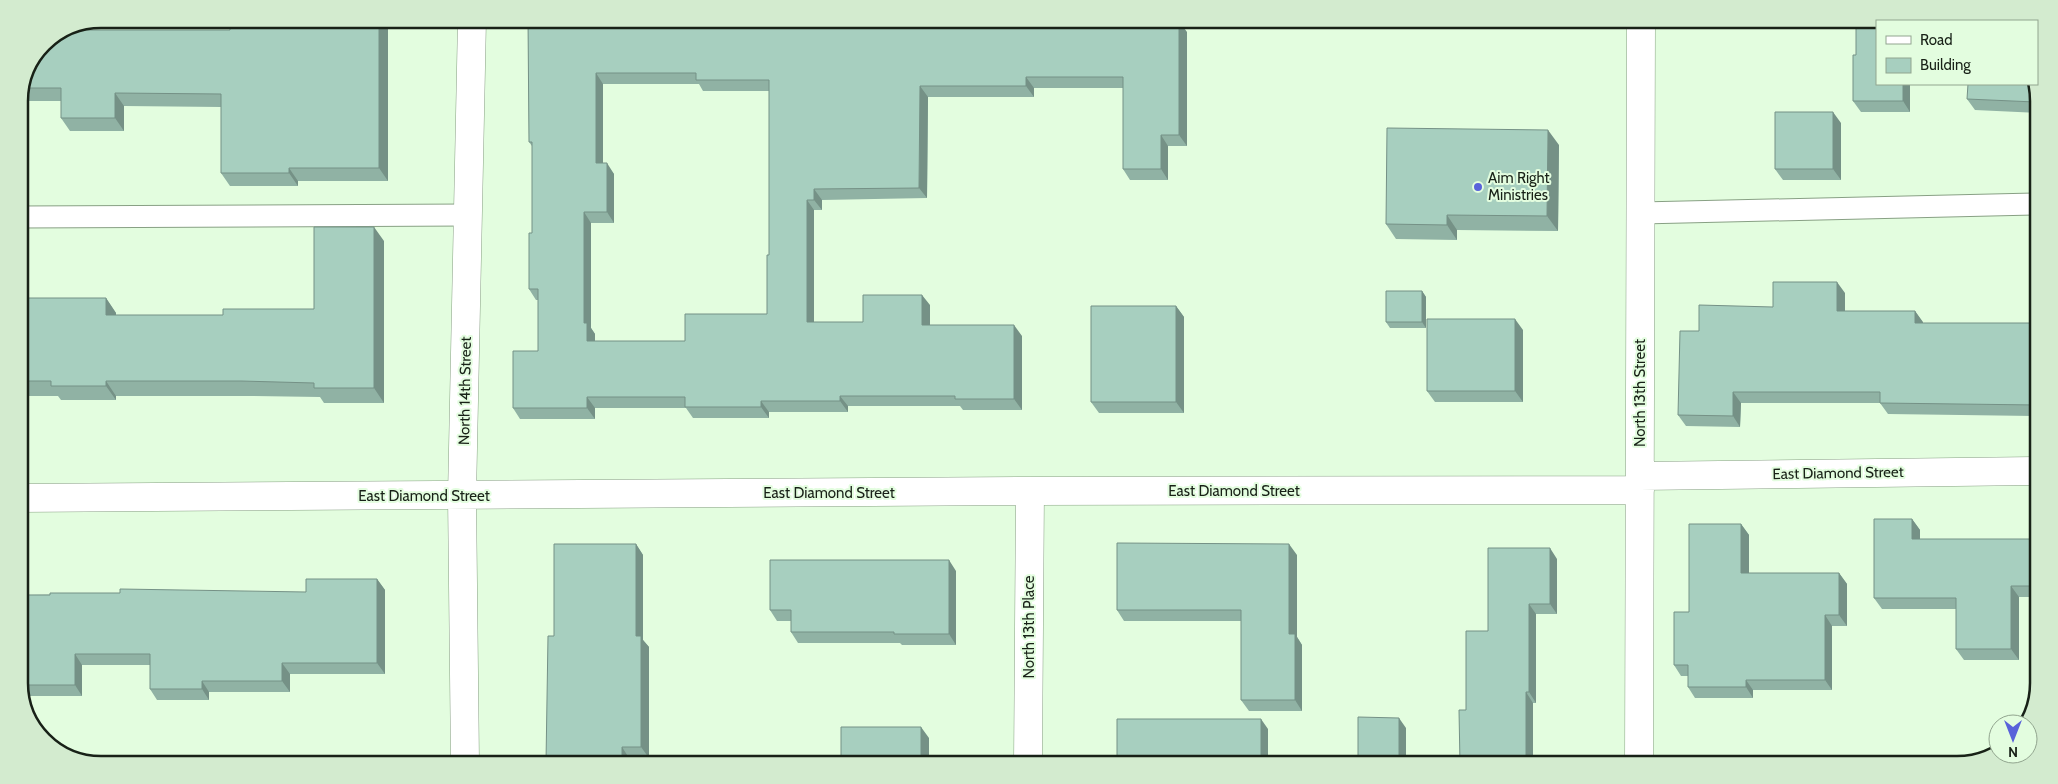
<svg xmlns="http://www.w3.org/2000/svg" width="2058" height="784" viewBox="0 0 2058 784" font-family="Cabin,sans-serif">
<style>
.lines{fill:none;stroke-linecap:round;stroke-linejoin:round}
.service-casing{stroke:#88a084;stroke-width:23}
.minor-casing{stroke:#88a084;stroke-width:29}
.service{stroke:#fff;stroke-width:21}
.minor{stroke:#fff;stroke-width:28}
.wall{fill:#90b2a4;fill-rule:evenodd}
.shaded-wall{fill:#759186}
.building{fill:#a7cfbf;stroke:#759186;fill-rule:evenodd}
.poi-dot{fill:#5962da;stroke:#e3fddf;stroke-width:2}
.labels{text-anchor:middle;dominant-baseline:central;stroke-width:4;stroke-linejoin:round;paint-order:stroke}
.poi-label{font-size:15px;fill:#182117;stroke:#e3fddf;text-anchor:start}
.street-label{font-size:15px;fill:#182117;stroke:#e3fddf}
.rim{fill:none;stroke:#182117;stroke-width:2.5}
</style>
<rect width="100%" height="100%" fill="#e3fddf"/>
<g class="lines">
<g class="service-casing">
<path id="service" d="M 1641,213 L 2038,204
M 19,217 L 469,215"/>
</g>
<g class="minor-casing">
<path id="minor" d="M 1640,476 L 2036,471
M 19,498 L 1030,491 L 1640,490
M 465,762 L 462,496 L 472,20
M 1028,763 L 1030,491
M 1639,764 L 1641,22"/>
</g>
<use href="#service" class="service"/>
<use href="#minor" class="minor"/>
</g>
<path class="wall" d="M 316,19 L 385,19 L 388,25 L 388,181 L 298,181 L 298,186 L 230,186 L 221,173 L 221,107 L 124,106 L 124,131 L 70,131 L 61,118 L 61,101 L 19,101 L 19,95 L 43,42 L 316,25 Z
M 528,20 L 848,21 L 1187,32 L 1187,146 L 1168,146 L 1168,180 L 1130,180 L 1123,169 L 1123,88 L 1034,88 L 1034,97 L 928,97 L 927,198 L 822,200 L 822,210 L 814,210 L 814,322 L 863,322 L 930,305 L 930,325 L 1022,336 L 1022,410 L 963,410 L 960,406 L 848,406 L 848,412 L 769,412 L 769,418 L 693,418 L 686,408 L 595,408 L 595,419 L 520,419 L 513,408 L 538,351 L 538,300 L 536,300 L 529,289 L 532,233 L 532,146 L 529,142 ZM 603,84 L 699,84 L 703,91 L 769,91 L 769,255 L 767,314 L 685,341 L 595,341 L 595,334 L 591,328 L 591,223 L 614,223 L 614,174 L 603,163 Z
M 1856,55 L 1910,84 L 1910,112 L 1861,112 L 1853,101 Z
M 2039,95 L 2039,114 L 2038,113 L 1975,110 L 1967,99 Z
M 1841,123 L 1841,180 L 1783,180 L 1775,169 Z
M 1559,145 L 1558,231 L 1457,230 L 1457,240 L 1396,239 L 1386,224 Z
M 384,241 L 384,403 L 324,403 L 320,397 L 251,396 L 116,396 L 116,400 L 61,400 L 58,396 L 19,396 L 19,298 L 106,298 L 116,313 L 116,315 L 223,315 L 314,309 Z
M 1422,291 L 1426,297 L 1426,328 L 1390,328 L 1386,322 Z
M 1845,293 L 1845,311 L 1915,311 L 1923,323 L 2037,323 L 2037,416 L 1888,414 L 1880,403 L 1741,403 L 1740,427 L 1686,426 L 1678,415 L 1699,331 L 1773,307 Z
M 1176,306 L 1184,317 L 1184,413 L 1099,413 L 1091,402 Z
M 1523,330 L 1523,402 L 1435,402 L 1427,391 Z
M 1912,519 L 1920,530 L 1920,539 L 2036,539 L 2036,597 L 2019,597 L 2019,660 L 1964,660 L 1956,649 L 1956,609 L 1882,609 L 1874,598 Z
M 1741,524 L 1749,535 L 1749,573 L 1839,573 L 1847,584 L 1847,626 L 1832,626 L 1832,690 L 1753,690 L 1753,698 L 1695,698 L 1688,687 L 1688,676 L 1681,676 L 1674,665 L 1689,612 Z
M 636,544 L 643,555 L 643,640 L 649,647 L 649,758 L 629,758 L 629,762 L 554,636 Z
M 1297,555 L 1297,637 L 1302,645 L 1302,711 L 1249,711 L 1241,700 L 1241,621 L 1124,621 L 1117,610 Z
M 1557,559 L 1557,614 L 1536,614 L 1536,703 L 1533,703 L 1533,764 L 1466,710 L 1488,631 Z
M 956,571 L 956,645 L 902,645 L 900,643 L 798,643 L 791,632 L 791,621 L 777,621 L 770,610 Z
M 377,579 L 385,590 L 385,674 L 290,674 L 290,692 L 209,692 L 209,700 L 157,700 L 150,689 L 150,665 L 82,665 L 82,696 L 21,696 L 19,689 L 19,595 L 306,592 Z"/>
<path class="shaded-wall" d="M 379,19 L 385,19 L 388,25 L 388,181 L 379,168 Z
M 1179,21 L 1187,32 L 1187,146 L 1179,135 Z
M 596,73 L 603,84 L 603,174 L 596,163 Z
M 1026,77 L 1034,88 L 1034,97 L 1026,86 Z
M 1903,84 L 1910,84 L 1910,112 L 1903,101 Z
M 920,86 L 928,97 L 927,198 L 919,188 Z
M 115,93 L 124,106 L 124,131 L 115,118 Z
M 1833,112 L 1841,123 L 1841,180 L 1833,169 Z
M 1548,130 L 1559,145 L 1558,231 L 1547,216 Z
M 1161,135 L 1168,146 L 1168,180 L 1161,169 Z
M 607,163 L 614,174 L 614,223 L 607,212 Z
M 289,168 L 298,181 L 298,186 L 289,173 Z
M 814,189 L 822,200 L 822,210 L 814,200 Z
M 807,200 L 814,210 L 814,332 L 807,322 Z
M 584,212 L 591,223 L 591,328 L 595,334 L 595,352 L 587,341 L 584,323 Z
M 1447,215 L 1457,230 L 1457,240 L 1447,225 Z
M 374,227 L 384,241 L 384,403 L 374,388 Z
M 1837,282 L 1845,293 L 1845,322 L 1837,311 Z
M 1422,291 L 1426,297 L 1426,328 L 1422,322 Z
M 922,295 L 930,305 L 930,336 L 922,325 Z
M 106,298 L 116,313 L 116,330 L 106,315 Z
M 1176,306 L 1184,317 L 1184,413 L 1176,402 Z
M 1915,311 L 1923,322 L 1923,334 L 1915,323 Z
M 1515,319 L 1523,330 L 1523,402 L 1515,391 Z
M 1014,325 L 1022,336 L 1022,410 L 1014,399 Z
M 106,381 L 116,396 L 116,400 L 106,386 Z
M 1733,392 L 1741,403 L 1740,427 L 1733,416 Z
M 840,396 L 848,406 L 848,412 L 840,401 Z
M 587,397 L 595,408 L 595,419 L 587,408 Z
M 761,401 L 769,412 L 769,418 L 761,407 Z
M 1912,519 L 1920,530 L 1920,550 L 1912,539 Z
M 1741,524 L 1749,535 L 1749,584 L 1741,573 Z
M 636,544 L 643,555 L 643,640 L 649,647 L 649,758 L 641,747 L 636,636 Z
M 1289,544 L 1297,555 L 1297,637 L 1302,645 L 1302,711 L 1295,700 L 1289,634 Z
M 1550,548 L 1557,559 L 1557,614 L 1550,604 Z
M 949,560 L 956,571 L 956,645 L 949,634 Z
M 1839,573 L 1847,584 L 1847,626 L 1839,615 Z
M 377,579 L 385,590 L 385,674 L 377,663 Z
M 2011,586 L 2019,597 L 2019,660 L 2011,649 Z
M 1529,604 L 1536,614 L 1536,703 L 1529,692 Z
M 1825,615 L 1832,626 L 1832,690 L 1825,680 Z
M 75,654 L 82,665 L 82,696 L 75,685 Z
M 282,663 L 290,674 L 290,692 L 282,681 Z
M 1746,680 L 1753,690 L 1753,698 L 1746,687 Z
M 202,681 L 209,692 L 209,700 L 202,689 Z
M 1526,692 L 1533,703 L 1533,764 L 1526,764 Z
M 1399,718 L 1406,728 L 1406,764 L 1399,764 Z
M 1261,719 L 1268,729 L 1268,764 L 1261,764 Z
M 921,727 L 929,738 L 929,763 L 921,763 Z
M 622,747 L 629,758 L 629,762 L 622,762 Z"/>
<path class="building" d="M 316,19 L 379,19 L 379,168 L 289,168 L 289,173 L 221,173 L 221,94 L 115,93 L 115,118 L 61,118 L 61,88 L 22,88 L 43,42 L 73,30 L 230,30 L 230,25 L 316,25 Z
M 528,20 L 1179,21 L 1179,135 L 1161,135 L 1161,169 L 1123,169 L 1123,77 L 1026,77 L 1026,86 L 920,86 L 919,188 L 814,189 L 814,200 L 807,200 L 807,322 L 863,322 L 863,295 L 922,295 L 922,325 L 1014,325 L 1014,399 L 955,399 L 955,396 L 840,396 L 840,401 L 761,401 L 761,407 L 685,407 L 685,397 L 587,397 L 587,408 L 513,408 L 513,351 L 538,351 L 538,289 L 529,289 L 529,233 L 532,233 L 532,142 L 529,142 ZM 596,73 L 696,73 L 696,80 L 769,80 L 769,255 L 767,255 L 767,314 L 685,314 L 685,341 L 587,341 L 587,323 L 584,323 L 584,212 L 607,212 L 607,163 L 596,163 Z
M 1856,23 L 1877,23 L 1877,84 L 1903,84 L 1903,101 L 1853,101 L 1853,55 L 1856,55 Z
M 1968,84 L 2035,84 L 2039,95 L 2039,110 L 2035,110 L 2035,102 L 1967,99 Z
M 1775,112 L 1833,112 L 1833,169 L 1775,169 Z
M 1387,128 L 1548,130 L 1547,216 L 1447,215 L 1447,225 L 1386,224 Z
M 314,227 L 374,227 L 374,388 L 314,388 L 314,383 L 241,381 L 106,381 L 106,386 L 51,386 L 51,381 L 19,381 L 19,298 L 106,298 L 106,315 L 223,315 L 223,309 L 314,309 Z
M 1773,282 L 1837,282 L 1837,311 L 1915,311 L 1915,323 L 2037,323 L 2037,405 L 1880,403 L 1880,392 L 1733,392 L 1733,416 L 1678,415 L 1680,331 L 1699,331 L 1699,305 L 1773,307 Z
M 1386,291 L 1422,291 L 1422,322 L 1386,322 Z
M 1091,306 L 1176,306 L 1176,402 L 1091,402 Z
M 1427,319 L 1515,319 L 1515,391 L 1427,391 Z
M 1874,519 L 1912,519 L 1912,539 L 2036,539 L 2036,586 L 2011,586 L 2011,649 L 1956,649 L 1956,598 L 1874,598 Z
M 1689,524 L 1741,524 L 1741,573 L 1839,573 L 1839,615 L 1825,615 L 1825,680 L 1746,680 L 1746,687 L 1688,687 L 1688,665 L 1674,665 L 1674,612 L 1689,612 Z
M 1117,543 L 1289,544 L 1289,634 L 1295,634 L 1295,700 L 1241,700 L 1241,610 L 1117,610 Z
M 554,544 L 636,544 L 636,636 L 641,636 L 641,747 L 622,747 L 622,762 L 546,762 L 548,636 L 554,636 Z
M 1488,548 L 1550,548 L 1550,604 L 1529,604 L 1529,692 L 1526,692 L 1526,764 L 1460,764 L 1459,710 L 1466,710 L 1466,631 L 1488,631 Z
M 770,560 L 949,560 L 949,634 L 894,634 L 894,632 L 791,632 L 791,610 L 770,610 Z
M 306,579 L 377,579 L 377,663 L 282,663 L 282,681 L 202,681 L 202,689 L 150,689 L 150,654 L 75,654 L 75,685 L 19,685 L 19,595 L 50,595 L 50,593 L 120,593 L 120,589 L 306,592 Z
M 1358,717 L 1399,718 L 1399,764 L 1358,764 Z
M 1117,719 L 1261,719 L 1261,764 L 1117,763 Z
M 841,727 L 921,727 L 921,763 L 841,763 Z
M 687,761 L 723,761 L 723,762 L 687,762 Z"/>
<circle class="poi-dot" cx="1478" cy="187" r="5"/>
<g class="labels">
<g class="poi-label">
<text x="1488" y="178">Aim Right<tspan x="1488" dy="17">Ministries</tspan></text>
</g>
<g class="street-label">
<text transform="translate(465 391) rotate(-89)">North 14th Street</text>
<text transform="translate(1640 393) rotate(-90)">North 13th Street</text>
<text transform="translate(1838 473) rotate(-1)">East Diamond Street</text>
<text x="1234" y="491">East Diamond Street</text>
<text x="829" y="493">East Diamond Street</text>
<text x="424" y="496">East Diamond Street</text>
<text transform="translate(1029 627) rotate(-90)">North 13th Place</text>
</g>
</g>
<path d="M0 0H2058V784H0ZM101 28H1957A73 73 0 0 1 2030 101V683A73 73 0 0 1 1957 756H101A73 73 0 0 1 28 683V101A73 73 0 0 1 101 28Z" fill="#d3ebcf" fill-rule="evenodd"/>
<path class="rim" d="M101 28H1957A73 73 0 0 1 2030 101V683A73 73 0 0 1 1957 756H101A73 73 0 0 1 28 683V101A73 73 0 0 1 101 28Z"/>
<rect x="1876" y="20" width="162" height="65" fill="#e3fddf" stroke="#92a58f"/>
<rect x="1886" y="36" width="25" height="8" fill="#ffffff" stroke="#92a58f"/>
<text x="1920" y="45" font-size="15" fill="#182117">Road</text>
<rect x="1886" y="58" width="25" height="15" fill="#a7cfbf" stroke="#92a58f"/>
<text x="1920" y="70" font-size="15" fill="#182117">Building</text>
<g transform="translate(2013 739) rotate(180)"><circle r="24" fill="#e3fddf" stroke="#92a58f"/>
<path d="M0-4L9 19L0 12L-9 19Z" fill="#5962da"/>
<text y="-8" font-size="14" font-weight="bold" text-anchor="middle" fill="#182117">N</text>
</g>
</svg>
